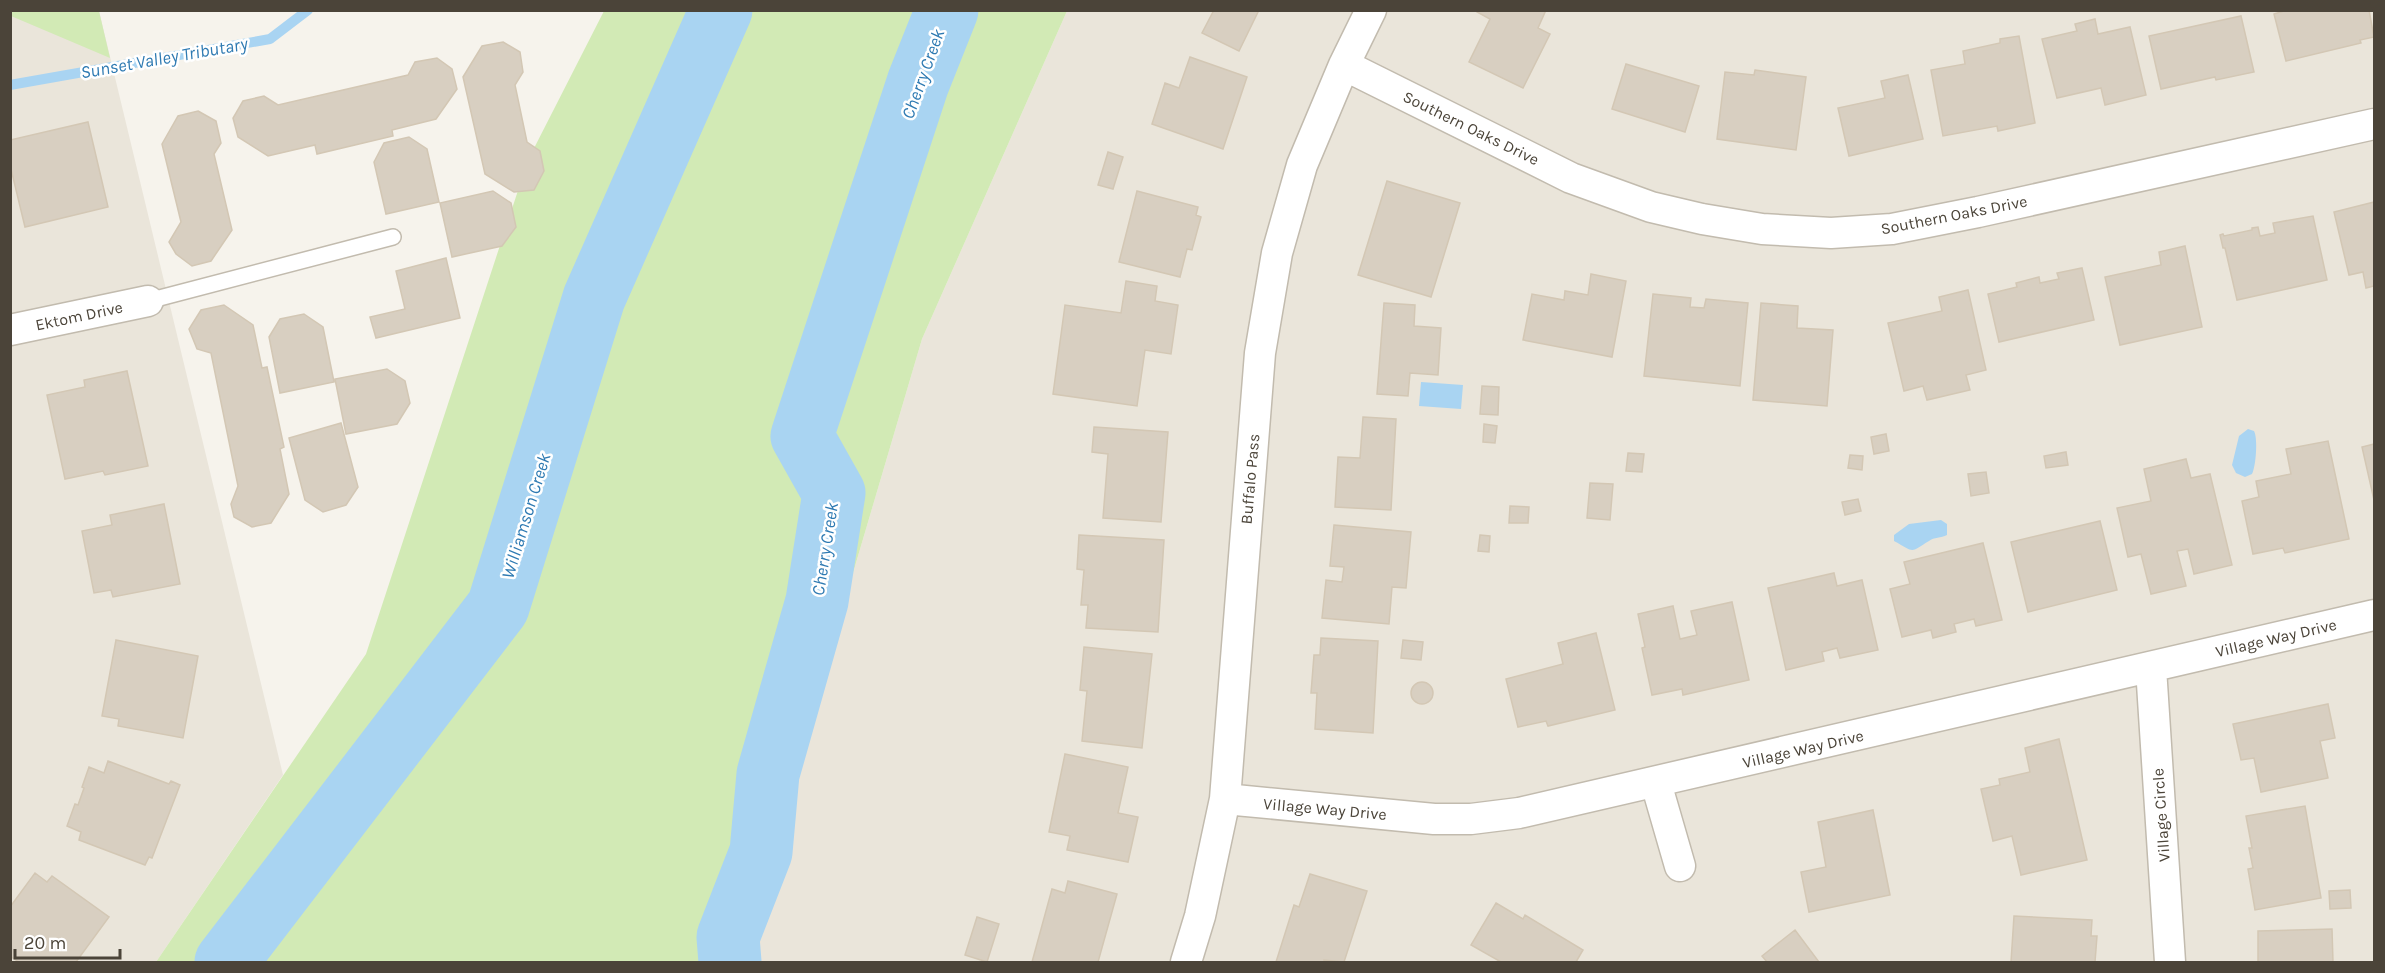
<svg xmlns="http://www.w3.org/2000/svg" width="2385" height="973" viewBox="0 0 2385 973" font-family="Karla,sans-serif">
<style>
.residential{fill:#eae5da}
.green{fill:#d2eab5}
.water{fill:#a9d4f2}
.lines{fill:none;stroke-linecap:round;stroke-linejoin:round}
.stream{stroke:#a9d4f2;stroke-width:10}
.river{stroke:#a9d4f2;stroke-width:63}
.building{fill:#d8cfc1;stroke:#d3c7b4;stroke-width:1.5}
.lane-casing{stroke:#c2bbae;stroke-width:18}
.street-casing{stroke:#c2bbae;stroke-width:33}
.lane{stroke:#fff;stroke-width:15}
.street{stroke:#fff;stroke-width:30}
.labels{text-anchor:middle;dominant-baseline:central;stroke-width:5;stroke-linejoin:round;paint-order:stroke}
.street-label{font-size:16px;fill:#4b4439;stroke:#fff}
.water-label{font-size:18px;font-style:italic;fill:#2e7ab2;stroke:#fff}
</style>
<rect width="100%" height="100%" fill="#f6f3ec"/>
<path class="residential" d="M 10,11 L 99,11 L 283,775 L 156,962 L 11,962 Z
M 1067,11 L 2374,11 L 2374,962 L 753,962 L 766,868 L 922,339 Z"/>
<path class="green" d="M 10,11 L 99,11 L 110,58 L 11,16 Z
M 604,11 L 1067,11 L 922,339 L 766,868 L 753,962 L 156,962 L 366,654 L 528,160 Z"/>
<path class="water" d="M 1421,382 L 1463,385 L 1461,409 L 1419,406 Z
M 2248,429 L 2254,431 C 2258,438 2256,466 2252,474 L 2245,477 L 2236,473 L 2232,465 L 2239,436 Z
M 1941,520 L 1947,524 L 1947,535 C 1941,538 1934,537 1929,541 C 1909,553 1916,553 1894,541 L 1894,535 L 1909,524 Z"/>
<g class="lines">
<path class="stream" d="M 10,85 L 270,39 L 308,10"/>
<path class="river" d="M 226,962 L 498,607 L 594,298 L 721,10
M 730,962 L 728,937 L 761,852 L 768,774 L 817,601 L 834,493 L 802,436 L 918,83 L 947,10"/>
</g>
<path class="building" d="M 1214,10 L 1259,10 L 1239,51 L 1202,33 Z
M 1478,10 L 1546,10 L 1538,28 L 1550,34 L 1523,88 L 1469,62 L 1490,19 L 1477,12 Z
M 2287,10 L 2369,10 L 2374,37 L 2360,40 L 2361,43 L 2286,61 L 2274,14 Z
M 2241,16 L 2254,72 L 2216,80 L 2215,77 L 2161,89 L 2149,36 Z
M 2095,19 L 2098,34 L 2130,27 L 2146,95 L 2105,105 L 2101,88 L 2057,98 L 2042,39 L 2077,31 L 2075,24 Z
M 2019,36 L 2035,123 L 1998,131 L 1997,126 L 1943,136 L 1931,70 L 1965,64 L 1963,51 L 2000,43 L 2000,39 Z
M 503,42 L 520,52 L 523,72 L 515,85 L 527,142 L 540,151 L 544,171 L 534,190 L 514,192 L 485,174 L 463,77 L 482,46 Z
M 1190,57 L 1247,77 L 1223,149 L 1152,124 L 1165,83 L 1179,88 Z
M 437,58 L 452,69 L 457,89 L 436,119 L 392,130 L 393,136 L 317,154 L 315,145 L 268,156 L 238,137 L 233,118 L 243,101 L 264,96 L 278,105 L 408,75 L 415,62 Z
M 1626,64 L 1699,86 L 1685,132 L 1612,109 Z
M 1755,70 L 1806,77 L 1796,150 L 1717,139 L 1725,72 L 1754,75 Z
M 1908,75 L 1923,139 L 1849,156 L 1838,108 L 1885,98 L 1881,81 Z
M 198,111 L 216,121 L 221,143 L 214,154 L 232,230 L 211,261 L 192,266 L 176,254 L 169,242 L 181,222 L 162,144 L 178,116 Z
M 88,122 L 108,207 L 25,227 L 10,165 L 10,140 Z
M 409,137 L 427,149 L 439,202 L 386,214 L 374,162 L 384,143 Z
M 1108,152 L 1123,157 L 1113,189 L 1098,185 Z
M 1387,181 L 1460,203 L 1431,297 L 1358,275 Z
M 493,191 L 511,203 L 516,227 L 502,246 L 452,257 L 440,203 Z
M 1137,191 L 1198,207 L 1196,215 L 1201,217 L 1192,250 L 1187,249 L 1180,277 L 1119,262 Z
M 2374,202 L 2374,286 L 2366,288 L 2363,272 L 2349,275 L 2334,212 Z
M 2313,216 L 2327,280 L 2237,300 L 2225,248 L 2223,248 L 2220,235 L 2223,234 L 2224,236 L 2252,230 L 2252,228 L 2258,227 L 2260,236 L 2275,233 L 2273,223 Z
M 2185,246 L 2202,327 L 2120,345 L 2105,277 L 2161,265 L 2159,252 Z
M 446,258 L 460,318 L 376,338 L 370,317 L 405,309 L 396,271 Z
M 2082,268 L 2094,320 L 1999,342 L 1988,294 L 2017,287 L 2016,283 L 2039,277 L 2040,283 L 2059,279 L 2057,273 Z
M 1591,274 L 1626,281 L 1612,357 L 1523,340 L 1532,294 L 1564,300 L 1565,291 L 1588,295 Z
M 1126,281 L 1157,286 L 1155,301 L 1178,305 L 1171,354 L 1145,350 L 1137,406 L 1053,394 L 1065,305 L 1121,313 Z
M 1968,290 L 1986,370 L 1966,375 L 1970,390 L 1927,400 L 1923,386 L 1904,391 L 1888,323 L 1942,311 L 1939,297 Z
M 1653,294 L 1691,298 L 1690,307 L 1704,308 L 1706,299 L 1748,303 L 1740,386 L 1644,376 Z
M 1384,303 L 1415,305 L 1414,326 L 1441,328 L 1438,375 L 1410,373 L 1408,396 L 1377,394 Z
M 1761,303 L 1798,306 L 1797,328 L 1833,330 L 1827,406 L 1753,400 Z
M 224,305 L 253,325 L 262,368 L 267,367 L 284,447 L 280,449 L 289,494 L 271,523 L 252,527 L 234,517 L 231,504 L 238,486 L 211,353 L 197,349 L 189,329 L 201,310 Z
M 304,314 L 323,327 L 334,382 L 280,393 L 269,337 L 280,319 Z
M 387,369 L 405,381 L 410,403 L 397,424 L 346,434 L 335,379 Z
M 127,371 L 148,466 L 105,475 L 103,471 L 65,479 L 47,395 L 85,387 L 84,380 Z
M 1482,386 L 1499,387 L 1498,415 L 1480,414 Z
M 1363,417 L 1396,419 L 1391,510 L 1335,507 L 1338,457 L 1360,458 Z
M 341,423 L 358,487 L 346,505 L 323,512 L 305,500 L 289,438 Z
M 1484,424 L 1497,426 L 1495,443 L 1483,442 Z
M 1094,427 L 1168,432 L 1161,522 L 1103,518 L 1108,454 L 1092,452 Z
M 1886,434 L 1889,451 L 1874,454 L 1871,437 Z
M 2328,441 L 2349,539 L 2285,553 L 2283,548 L 2253,554 L 2242,501 L 2259,497 L 2256,481 L 2291,474 L 2286,449 Z
M 2374,444 L 2374,500 L 2362,447 Z
M 2066,452 L 2068,465 L 2046,468 L 2044,456 Z
M 1628,453 L 1644,454 L 1642,472 L 1626,471 Z
M 1850,455 L 1863,456 L 1862,470 L 1848,468 Z
M 2186,459 L 2191,478 L 2210,474 L 2232,565 L 2194,574 L 2188,549 L 2177,551 L 2186,586 L 2151,594 L 2141,554 L 2128,557 L 2117,508 L 2151,501 L 2144,469 Z
M 1986,472 L 1989,493 L 1971,496 L 1968,474 Z
M 1590,483 L 1613,484 L 1610,520 L 1587,518 Z
M 1858,499 L 1861,511 L 1845,515 L 1842,502 Z
M 164,504 L 180,584 L 113,597 L 111,590 L 94,593 L 82,531 L 112,525 L 110,515 Z
M 1510,506 L 1529,507 L 1528,523 L 1509,523 Z
M 2100,521 L 2117,590 L 2028,612 L 2011,542 Z
M 1334,525 L 1411,532 L 1406,588 L 1392,587 L 1389,624 L 1322,618 L 1326,580 L 1342,582 L 1344,567 L 1330,566 Z
M 1079,535 L 1164,540 L 1158,632 L 1086,628 L 1088,605 L 1081,605 L 1084,570 L 1077,569 Z
M 1480,535 L 1490,536 L 1489,552 L 1478,551 Z
M 1983,543 L 2002,620 L 1976,626 L 1974,619 L 1954,624 L 1956,632 L 1933,638 L 1931,630 L 1902,637 L 1890,589 L 1910,584 L 1904,562 Z
M 1834,573 L 1837,586 L 1862,580 L 1878,650 L 1840,658 L 1837,648 L 1822,652 L 1824,661 L 1786,670 L 1768,588 Z
M 1732,602 L 1749,680 L 1683,695 L 1682,689 L 1652,695 L 1642,648 L 1645,647 L 1638,614 L 1673,606 L 1680,639 L 1697,635 L 1691,611 Z
M 1596,633 L 1615,710 L 1548,726 L 1546,721 L 1518,727 L 1506,679 L 1563,664 L 1558,643 Z
M 1321,638 L 1378,641 L 1373,733 L 1315,729 L 1317,693 L 1311,693 L 1314,655 L 1320,655 Z
M 116,640 L 198,656 L 183,738 L 118,726 L 119,719 L 102,716 Z
M 1403,640 L 1423,642 L 1421,660 L 1401,658 Z
M 1084,647 L 1152,654 L 1142,748 L 1082,741 L 1087,691 L 1080,690 Z
M1411 693a11 11 0 1 1 22 0a11 11 0 1 1-22 0Z
M 2328,704 L 2335,738 L 2320,741 L 2328,778 L 2261,792 L 2254,758 L 2241,760 L 2233,724 Z
M 2059,739 L 2087,860 L 2021,875 L 2012,836 L 1993,841 L 1981,789 L 2000,785 L 1999,779 L 2030,772 L 2025,748 Z
M 1065,754 L 1128,767 L 1118,813 L 1138,817 L 1128,862 L 1067,850 L 1070,836 L 1049,832 Z
M 108,761 L 169,784 L 171,781 L 180,785 L 152,858 L 149,857 L 145,865 L 79,840 L 81,832 L 67,826 L 75,804 L 78,805 L 84,788 L 82,787 L 89,767 L 104,773 Z
M 2305,806 L 2321,898 L 2255,910 L 2248,869 L 2253,868 L 2249,848 L 2252,848 L 2246,816 Z
M 1873,810 L 1890,895 L 1809,912 L 1801,872 L 1826,867 L 1818,822 Z
M 35,873 L 47,882 L 52,876 L 109,917 L 76,962 L 19,962 L 10,956 L 10,907 Z
M 1310,874 L 1367,891 L 1344,962 L 1324,960 L 1324,962 L 1276,962 L 1294,905 L 1299,907 Z
M 1068,881 L 1117,894 L 1098,962 L 1032,962 L 1052,889 L 1065,893 Z
M 2350,890 L 2351,908 L 2330,909 L 2329,891 Z
M 1496,903 L 1523,919 L 1525,915 L 1583,950 L 1576,962 L 1501,962 L 1471,945 Z
M 2014,916 L 2092,920 L 2091,936 L 2097,936 L 2095,962 L 2011,962 Z
M 977,917 L 999,924 L 987,962 L 965,955 Z
M 2332,929 L 2333,962 L 2258,962 L 2258,931 Z
M 1795,930 L 1819,962 L 1767,962 L 1762,956 Z"/>
<g class="lines">
<g class="lane-casing">
<path id="lane" d="M 148,301 L 393,237"/>
</g>
<g class="street-casing">
<path id="street" d="M 1344,65 L 1571,178 L 1651,207 L 1702,219 L 1762,229 L 1831,233 L 1892,229 L 1978,212 L 2374,124
M 10,330 L 148,301
M 2151,668 L 2170,962
M 1656,783 L 1680,866
M 1225,799 L 1434,819 L 1471,819 L 1519,813 L 2374,615
M 1186,962 L 1200,916 L 1225,799 L 1260,353 L 1277,253 L 1302,165 L 1344,65 L 1371,10"/>
</g>
<use href="#lane" class="lane"/>
<use href="#street" class="street"/>
</g>
<g class="labels">
<g class="street-label">
<text transform="translate(1471 128) rotate(26)">Southern Oaks Drive</text>
<text transform="translate(1954 215) rotate(-11)">Southern Oaks Drive</text>
<text transform="translate(79 316) rotate(-12)">Ektom Drive</text>
<text transform="translate(1250 479) rotate(-85)">Buffalo Pass</text>
<text transform="translate(2276 638) rotate(-13)">Village Way Drive</text>
<text transform="translate(1803 749) rotate(-13)">Village Way Drive</text>
<text transform="translate(1325 809) rotate(5)">Village Way Drive</text>
<text transform="translate(2161 815) rotate(-94)">Village Circle</text>
</g>
<g class="water-label">
<text transform="translate(164 58) rotate(-10)">Sunset Valley Tributary</text>
<text transform="translate(923 74) rotate(-70)">Cherry Creek</text>
<text transform="translate(526 516) rotate(-73)">Williamson Creek</text>
<text transform="translate(825 549) rotate(-81)">Cherry Creek</text>
</g>
</g>
<rect width="2385" height="973" fill="none" stroke="#4b4439" stroke-width="24"/>
<path d="M15 949v9h105v-9" fill="none" stroke="#4b4439" stroke-width="3"/>
<text x="24" y="949" font-size="18" fill="#4b4439" stroke="#ffffff" stroke-width="4.5" paint-order="stroke">20 m</text>
</svg>
